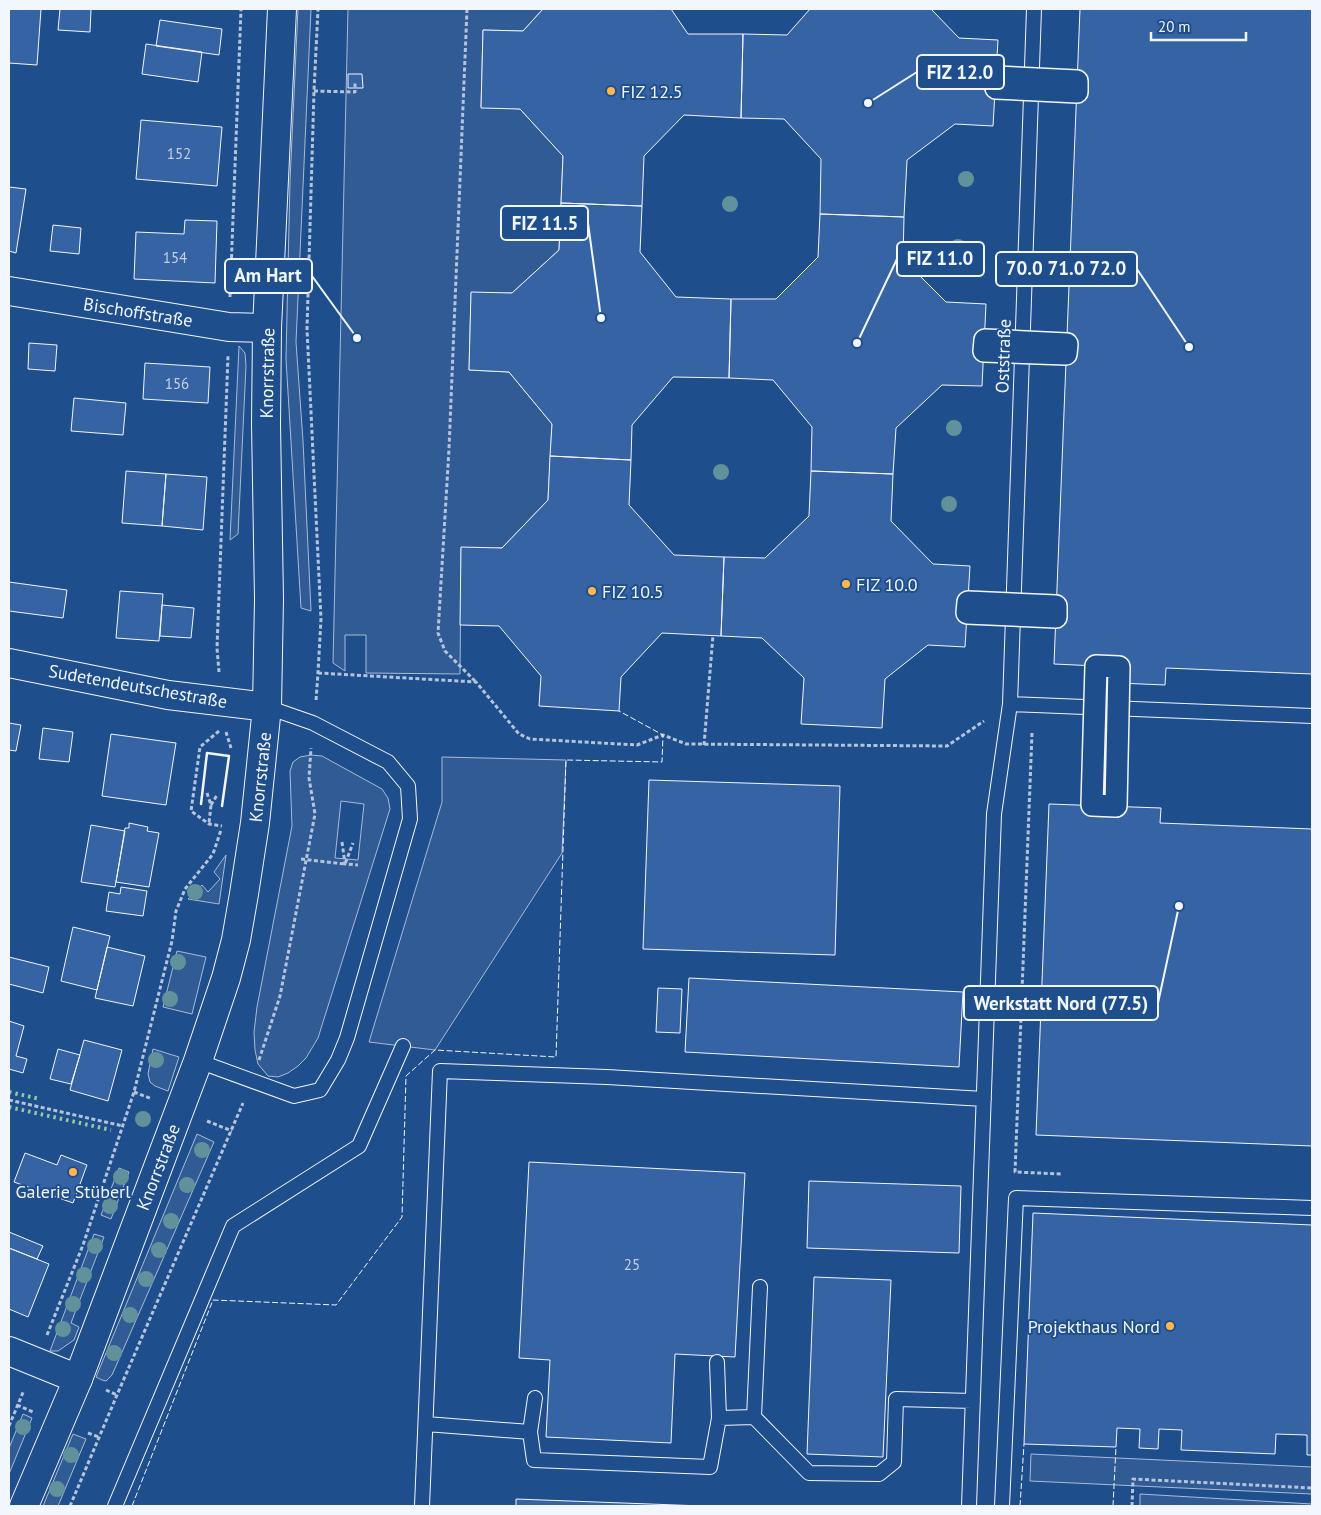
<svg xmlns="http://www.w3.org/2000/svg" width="1321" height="1515" viewBox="0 0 1321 1515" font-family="'PT Sans',sans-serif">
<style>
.built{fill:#305b95;stroke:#a8bbd7;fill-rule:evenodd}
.building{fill:#3563a3;stroke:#f2f6ff}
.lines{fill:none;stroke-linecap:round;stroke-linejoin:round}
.service-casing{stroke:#f2f6ff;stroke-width:16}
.minor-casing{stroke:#f2f6ff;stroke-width:30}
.tertiary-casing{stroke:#f2f6ff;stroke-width:30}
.path{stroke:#b3c4dc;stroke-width:3;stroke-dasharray:4 2.5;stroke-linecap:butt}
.service{stroke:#1f4e8c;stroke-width:14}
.minor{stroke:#1f4e8c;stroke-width:28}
.tertiary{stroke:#1f4e8c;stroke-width:28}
.pedestrian-bridge-casing{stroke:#f2f6ff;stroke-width:24;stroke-linecap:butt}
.pedestrian-bridge{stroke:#1f4e8c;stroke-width:21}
.hedge{stroke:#97c8a6;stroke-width:4;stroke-dasharray:2.5 4;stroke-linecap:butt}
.fence{stroke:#f2f6ff;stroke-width:1;stroke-dasharray:6 2.5;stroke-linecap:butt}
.wall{stroke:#f2f6ff;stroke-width:2.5}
.tree{fill:#61919a}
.poi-dot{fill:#ffb74d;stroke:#1f4e8c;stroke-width:2}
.labels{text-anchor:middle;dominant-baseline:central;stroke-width:4;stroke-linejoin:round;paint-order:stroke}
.number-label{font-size:15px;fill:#c3d1e8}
.poi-label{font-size:18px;fill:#f2f6ff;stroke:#1f4e8c;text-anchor:start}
.street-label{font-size:18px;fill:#f2f6ff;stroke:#1f4e8c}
.leader{fill:none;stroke:#f2f6ff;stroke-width:2}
.callout-dot{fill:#f2f6ff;stroke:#1f4e8c;stroke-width:2}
.callout{fill:#1f4e8c;stroke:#f2f6ff;stroke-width:2}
.callout-label{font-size:19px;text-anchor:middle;font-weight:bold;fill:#f2f6ff}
</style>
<rect width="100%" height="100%" fill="#1f4e8c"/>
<path class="built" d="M 298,9 L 311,9 L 296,342 L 303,441 L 311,611 L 301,608 L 286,359 L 290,181 Z
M 348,9 L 543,9 L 523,31 L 483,30 L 481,107 L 520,109 L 563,156 L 559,250 L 512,293 L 471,293 L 469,370 L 509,372 L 552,424 L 548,500 L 502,548 L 461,548 L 460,674 L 366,673 L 366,635 L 345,635 L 345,671 L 333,663 Z
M 239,346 L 245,353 L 246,366 L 238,534 L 230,540 Z
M 311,755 L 322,756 L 382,789 L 388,798 L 390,809 L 318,1038 L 306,1058 L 298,1066 L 288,1073 L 278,1077 L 268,1076 L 258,1064 L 255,1050 L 254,1032 L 257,1007 L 292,826 L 290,771 L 293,762 L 300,757 ZM 341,801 L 364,804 L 358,860 L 335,858 Z
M 442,757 L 566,760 L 562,853 L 435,1050 L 369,1042 L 442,802 Z
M 226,855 L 219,904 L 188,899 L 202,885 L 208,892 L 220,879 L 214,872 Z
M 177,951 L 206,957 L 192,1014 L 163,1007 Z
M 153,1049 L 179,1057 L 168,1091 L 155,1086 L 150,1082 L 148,1074 Z
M 197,1134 L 214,1142 L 112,1375 L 106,1381 L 102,1380 L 96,1377 Z
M 119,1168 L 129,1172 L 111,1219 L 101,1215 Z
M 94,1234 L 104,1237 L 71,1323 L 79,1327 L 74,1340 L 58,1351 L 50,1351 Z
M 23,1414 L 32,1418 L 9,1474 L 9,1448 Z
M 73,1434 L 86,1439 L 58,1506 L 43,1506 Z
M 1031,1454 L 1312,1467 L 1312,1494 L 1030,1481 Z
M 1140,1494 L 1312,1504 L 1312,1506 L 1140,1506 Z"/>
<path class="building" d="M 9,9 L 41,9 L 37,65 L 9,63 Z
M 60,9 L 91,9 L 90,32 L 58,30 Z
M 543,9 L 671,9 L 688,34 L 743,34 L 741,118 L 684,115 L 644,156 L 642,206 L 561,203 L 563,156 L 520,109 L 481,108 L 483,30 L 523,31 Z
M 810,9 L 931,9 L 959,38 L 998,40 L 993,126 L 955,124 L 907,160 L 904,217 L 820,214 L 821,159 L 784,119 L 741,118 L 743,34 L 787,35 Z
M 1080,9 L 1312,9 L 1312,674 L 1166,668 L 1165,685 L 1118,683 L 1119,667 L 1054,664 Z
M 160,20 L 222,29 L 219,55 L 156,46 Z
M 146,44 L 202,52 L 198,82 L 142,74 Z
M 348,74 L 362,74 L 363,88 L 348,88 Z
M 141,120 L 222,127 L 217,186 L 136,179 Z
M 9,187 L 26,189 L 16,253 L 9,251 Z
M 561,203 L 642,206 L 640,252 L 676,297 L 731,299 L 729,378 L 673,377 L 632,425 L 631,460 L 550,456 L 552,424 L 509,372 L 469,370 L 471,292 L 512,293 L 559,250 Z
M 820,214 L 904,217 L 903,259 L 946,302 L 986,304 L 982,386 L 942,385 L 896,428 L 893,474 L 811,471 L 812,427 L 773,380 L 729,378 L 731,299 L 776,299 L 818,257 Z
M 185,220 L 217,221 L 215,283 L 134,279 L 136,232 L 184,234 Z
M 53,225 L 81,228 L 79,254 L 50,251 Z
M 29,343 L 57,345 L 55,371 L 28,369 Z
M 145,363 L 210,367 L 208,403 L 143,399 Z
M 74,398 L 126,403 L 123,435 L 71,431 Z
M 550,456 L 631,460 L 629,505 L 674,555 L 724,557 L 721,636 L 662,633 L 621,677 L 619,711 L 539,706 L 541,676 L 499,626 L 460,625 L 461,547 L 502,548 L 548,500 Z
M 126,471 L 166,474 L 162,526 L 122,523 Z
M 811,471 L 893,474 L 891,521 L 933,564 L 970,566 L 965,647 L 928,645 L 885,679 L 882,728 L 801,724 L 804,678 L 762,638 L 721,636 L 724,557 L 765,558 L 809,516 Z
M 166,474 L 207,477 L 203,530 L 162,526 Z
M 9,582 L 67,590 L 63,618 L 9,611 Z
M 120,591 L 163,594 L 159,641 L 116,638 Z
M 162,605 L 194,608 L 191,638 L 160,636 Z
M 9,723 L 21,725 L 16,751 L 9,750 Z
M 43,728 L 73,732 L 69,762 L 39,759 Z
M 111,734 L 176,743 L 166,805 L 102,796 Z
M 649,780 L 840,786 L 835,955 L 643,949 Z
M 1049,804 L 1161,808 L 1160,823 L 1312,829 L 1312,1146 L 1036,1135 Z
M 129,823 L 148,827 L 147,831 L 159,833 L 149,887 L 116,882 L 125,828 L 129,828 Z
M 91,825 L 125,831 L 115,887 L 81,882 Z
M 121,887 L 147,891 L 143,916 L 106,911 L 109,892 L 120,894 Z
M 73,927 L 110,936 L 97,990 L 61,981 Z
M 107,947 L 145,956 L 133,1006 L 95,998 Z
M 9,957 L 49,967 L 43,993 L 9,984 Z
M 689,978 L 963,992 L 959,1067 L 685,1052 Z
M 658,988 L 682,989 L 680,1033 L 656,1032 Z
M 9,1021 L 24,1026 L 16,1056 L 27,1059 L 23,1073 L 9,1069 Z
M 84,1040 L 122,1050 L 108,1101 L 70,1090 Z
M 58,1049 L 80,1055 L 71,1084 L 50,1079 Z
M 25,1153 L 57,1165 L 61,1155 L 87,1165 L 73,1203 L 14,1182 Z
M 529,1162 L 745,1173 L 735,1357 L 675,1354 L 671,1443 L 546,1437 L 550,1360 L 519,1358 Z
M 809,1181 L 961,1186 L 959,1253 L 807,1248 Z
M 1033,1213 L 1312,1225 L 1312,1455 L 1307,1455 L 1307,1435 L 1276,1434 L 1275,1454 L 1181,1450 L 1182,1430 L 1159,1429 L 1158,1449 L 1139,1448 L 1140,1429 L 1117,1428 L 1116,1447 L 1024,1444 Z
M 9,1232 L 43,1246 L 37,1259 L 9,1248 Z
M 9,1248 L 49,1264 L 28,1317 L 9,1309 Z
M 814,1277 L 891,1280 L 883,1457 L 807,1454 Z
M 516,1499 L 703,1506 L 516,1506 Z"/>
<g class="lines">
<g class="service-casing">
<path id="service" d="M 1010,704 L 1312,716
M 198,1061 L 294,1096 L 320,1090 L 338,1060 L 347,1038 L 410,819 L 408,786 L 388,762 L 313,723 L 267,707
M 717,1362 L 719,1418
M 754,1417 L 760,1287
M 426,1424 L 530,1432 L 534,1460 L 710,1467 L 719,1418 L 754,1417 L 809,1473 L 879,1474 L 894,1462 L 896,1399 L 973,1401
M 530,1432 L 535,1398
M 115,1506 L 233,1226 L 359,1146 L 403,1046
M 422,1506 L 440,1071 L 607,1077 L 984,1099
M 969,1506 L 994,814 L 1010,704 L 1034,9
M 1002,1506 L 1016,1198 L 1312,1208"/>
</g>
<g class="minor-casing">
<path id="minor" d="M 9,291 L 229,327 L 267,328
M 9,663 L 168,695 L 267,707
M 9,1351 L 78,1379"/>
</g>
<g class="tertiary-casing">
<path id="tertiary" d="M 24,1506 L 78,1379 L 198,1061 L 226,978 L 236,940 L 244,894 L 255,823 L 267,707 L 269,599 L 266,424 L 267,328 L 282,9"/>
</g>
<path class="path" d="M 467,9 L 449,449 L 438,633 L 445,651 L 475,681
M 314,91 L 355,92 L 355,81
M 230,297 L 241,9
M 219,672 L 217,648 L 228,356
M 318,673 L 476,682 L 519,734 L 530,739 L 637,745 L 663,735 L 686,744 L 947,746 L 984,721
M 316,700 L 318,673 L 321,619 L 307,329 L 314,91 L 318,9
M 219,731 L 200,747 L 191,811 L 209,824 L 222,826
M 226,732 L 231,748
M 1032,733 L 1015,1172 L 1062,1174
M 704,745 L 713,635
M 207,793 L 211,805 L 209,823
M 211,805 L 217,795
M 342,842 L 345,864 L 358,865
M 301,859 L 345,864 L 353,843
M 259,1060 L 280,996 L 315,814 L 309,778 L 311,748
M 134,1092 L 152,1099
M 9,1100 L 123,1126
M 207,1121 L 232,1131
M 47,1335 L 83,1245 L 134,1092 L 172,941 L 176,911 L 185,889 L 213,854 L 221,830
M 106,1390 L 117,1395
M 17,1405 L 33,1412
M 9,1426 L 24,1390
M 88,1433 L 99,1437
M 70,1506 L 117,1395 L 243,1103
M 1132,1506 L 1133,1479 L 1312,1488"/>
<use href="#service" class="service"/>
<use href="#minor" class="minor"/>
<use href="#tertiary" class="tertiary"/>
<g class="pedestrian-bridge-casing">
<path id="pedestrian-bridge" d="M 996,77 L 1077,81 L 1077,92 L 996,88 Z
M 985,340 L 1067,344 L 1066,354 L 984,351 Z
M 968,602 L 1056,606 L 1056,617 L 967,613 Z
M 1096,666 L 1119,667 L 1116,806 L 1092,805 Z"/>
</g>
<use href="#pedestrian-bridge" class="pedestrian-bridge"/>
<path class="hedge" d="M 9,1092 L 40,1099
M 9,1107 L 111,1130"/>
<path class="fence" d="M 132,1506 L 213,1300 L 336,1305 L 402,1217 L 406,1076 L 435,1050 L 556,1057 L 566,760 L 662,762 L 663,735 L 619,711
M 1020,1506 L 1024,1444
M 1113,1506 L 1116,1447"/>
<path class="wall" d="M 201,804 L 207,753 L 229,756 L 222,806"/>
</g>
<g class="tree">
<circle cx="966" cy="179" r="8"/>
<circle cx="730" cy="204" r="8"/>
<circle cx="958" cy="247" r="8"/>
<circle cx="954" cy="428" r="8"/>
<circle cx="721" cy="472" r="8"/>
<circle cx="949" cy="504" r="8"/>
<circle cx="195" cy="892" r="8"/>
<circle cx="178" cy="962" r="8"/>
<circle cx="170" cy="999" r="8"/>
<circle cx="156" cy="1060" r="8"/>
<circle cx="143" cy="1119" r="8"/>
<circle cx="202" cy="1150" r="8"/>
<circle cx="121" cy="1177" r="8"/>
<circle cx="187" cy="1185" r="8"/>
<circle cx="110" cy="1206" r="8"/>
<circle cx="171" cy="1221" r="8"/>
<circle cx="95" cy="1246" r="8"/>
<circle cx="159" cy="1250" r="8"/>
<circle cx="84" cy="1275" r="8"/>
<circle cx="146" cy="1279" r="8"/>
<circle cx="73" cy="1304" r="8"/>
<circle cx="130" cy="1315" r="8"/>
<circle cx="63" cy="1329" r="8"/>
<circle cx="114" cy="1353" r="8"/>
<circle cx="23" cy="1427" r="8"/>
<circle cx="71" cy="1455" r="8"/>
<circle cx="57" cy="1489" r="8"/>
</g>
<g class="poi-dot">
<circle cx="611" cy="91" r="5"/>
<circle cx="846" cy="584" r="5"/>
<circle cx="592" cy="591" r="5"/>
<circle cx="73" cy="1172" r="5"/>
<circle cx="1170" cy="1326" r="5"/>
</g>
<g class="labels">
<g class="number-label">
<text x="179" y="153">152</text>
<text x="175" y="257">154</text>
<text x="177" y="383">156</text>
<text x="632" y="1264">25</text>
</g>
<g class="poi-label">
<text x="621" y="91">FIZ 12.5</text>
<text x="856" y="584">FIZ 10.0</text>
<text x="602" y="591">FIZ 10.5</text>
<text x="73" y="1191" text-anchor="middle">Galerie Stüberl</text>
<text x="1160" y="1326" text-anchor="end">Projekthaus Nord</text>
</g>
<g class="street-label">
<text transform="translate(138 312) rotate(9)">Bischoffstraße</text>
<text transform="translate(1003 356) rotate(-88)">Oststraße</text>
<text transform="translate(267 373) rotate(-89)">Knorrstraße</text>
<text transform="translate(138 686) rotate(10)">Sudetendeutschestraße</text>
<text transform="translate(260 777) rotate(-84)">Knorrstraße</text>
<text transform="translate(158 1167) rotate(-69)">Knorrstraße</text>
</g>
</g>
<path class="leader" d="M868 103L917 72M601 318L588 223M857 343L897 259M1189 347L1137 269M357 338L312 276M1179 906L1158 1003"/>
<g class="callout-dot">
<circle cx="868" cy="103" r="5"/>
<circle cx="601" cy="318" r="5"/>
<circle cx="857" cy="343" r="5"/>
<circle cx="1189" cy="347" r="5"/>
<circle cx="357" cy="338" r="5"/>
<circle cx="1179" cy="906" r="5"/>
</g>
<g class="callout">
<rect x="917" y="55" width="87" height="34" rx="5"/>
<rect x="501" y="206" width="87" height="34" rx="5"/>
<rect x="897" y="242" width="87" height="34" rx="5"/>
<rect x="996" y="252" width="141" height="34" rx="5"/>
<rect x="225" y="259" width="87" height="34" rx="5"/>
<rect x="964" y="986" width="194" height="34" rx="5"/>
</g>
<g class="callout-label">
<text x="960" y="79">FIZ 12.0</text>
<text x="545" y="230">FIZ 11.5</text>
<text x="940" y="265">FIZ 11.0</text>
<text x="1066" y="275">70.0 71.0 72.0</text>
<text x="268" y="282">Am Hart</text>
<text x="1061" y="1010">Werkstatt Nord (77.5)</text>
</g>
<rect width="1321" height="1515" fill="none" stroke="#f2f6ff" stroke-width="20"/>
<path d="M1151 32v8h95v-8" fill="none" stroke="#f2f6ff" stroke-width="2.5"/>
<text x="1158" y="32" font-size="15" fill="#f2f6ff" stroke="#1f4e8c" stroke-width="4" paint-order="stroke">20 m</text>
</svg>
